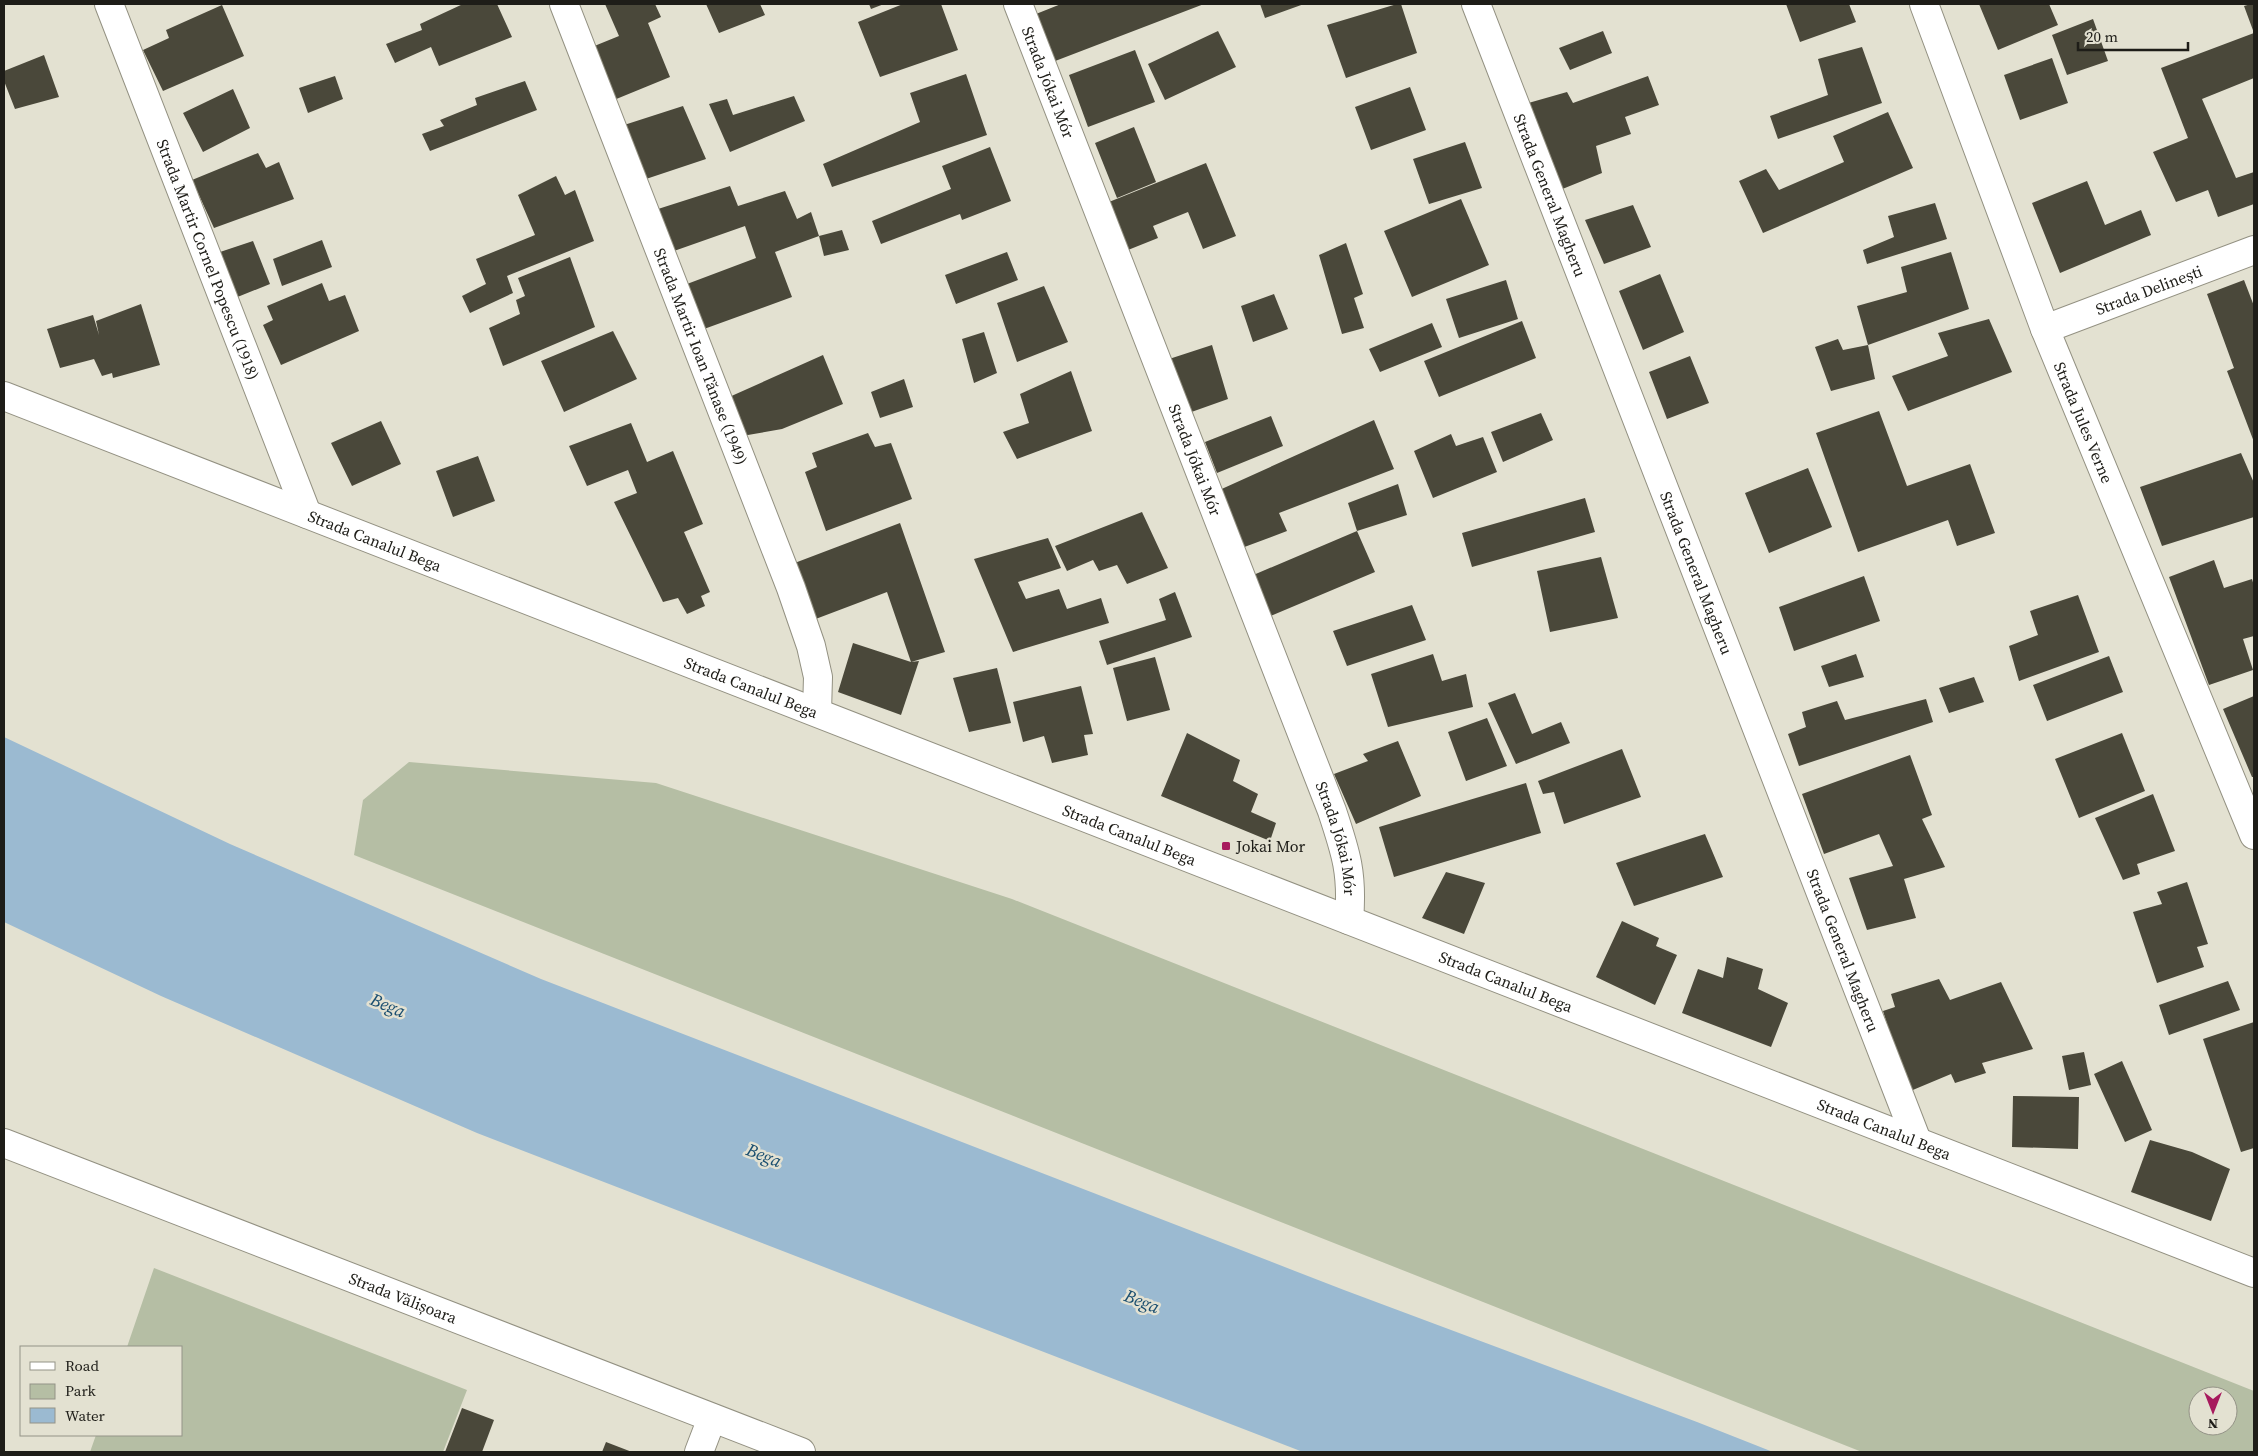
<svg xmlns="http://www.w3.org/2000/svg" width="2258" height="1456" viewBox="0 0 2258 1456" font-family="'Source Serif 4',serif">
<style>
.green{fill:#b5bea4;fill-rule:evenodd}
.water{fill:#9bbad1}
.building{fill:#4a483a}
.lines{fill:none;stroke-linecap:round;stroke-linejoin:round}
.street-casing{stroke:#939182;stroke-width:30}
.secondary-casing{stroke:#939182;stroke-width:30}
.street{stroke:#fff;stroke-width:28}
.secondary{stroke:#fff;stroke-width:28}
.poi-dot{fill:#a71a5d;stroke:#e3e1d1;stroke-width:2}
.labels{text-anchor:middle;dominant-baseline:central;stroke-width:5;stroke-linejoin:round;paint-order:stroke}
.street-label{font-size:16px;fill:#1e1d18;stroke:#e3e1d1}
.poi-label{font-size:16px;fill:#1e1d18;stroke:#e3e1d1;text-anchor:start}
.water-label{font-size:18px;font-style:italic;fill:#1b4f70;stroke:#e3e1d1}
</style>
<rect width="100%" height="100%" fill="#e3e1d1"/>
<path class="green" d="M 409,762 L 656,783 L 1012,899 L 2254,1391 L 2254,1452 L 1862,1452 L 354,855 L 363,800 ZM 2198,1396 L 2228,1396 L 2228,1426 L 2198,1426 Z
M 154,1268 L 467,1390 L 443,1452 L 90,1452 L 96,1435 L 181,1435 L 181,1347 L 127,1347 Z"/>
<path class="water" d="M 4,737 L 230,844 L 541,979 L 1344,1290 L 1697,1422 L 1773,1452 L 1303,1452 L 477,1133 L 161,996 L 4,922 Z"/>
<path class="building" d="M 463,4 L 497,4 L 512,37 L 439,66 L 431,47 L 395,63 L 386,44 L 422,30 L 420,24 Z
M 605,4 L 655,4 L 661,17 L 648,23 L 670,77 L 609,102 L 587,49 L 619,36 Z
M 706,4 L 760,4 L 765,15 L 719,33 Z
M 869,4 L 884,4 L 871,9 Z
M 903,4 L 941,4 L 958,50 L 880,77 L 858,22 Z
M 1061,4 L 1204,4 L 1050,63 L 1031,16 Z
M 1260,4 L 1304,4 L 1265,18 Z
M 1397,4 L 1401,4 L 1417,53 L 1346,78 L 1327,25 Z
M 1786,4 L 1849,4 L 1856,22 L 1800,42 Z
M 1979,4 L 2049,4 L 2058,25 L 1998,50 Z
M 2251,4 L 2254,4 L 2254,33 L 2244,6 Z
M 222,5 L 244,56 L 163,91 L 143,50 L 169,38 L 166,30 Z
M 2093,19 L 2108,61 L 2067,75 L 2052,35 Z
M 1218,31 L 1236,67 L 1165,100 L 1148,64 Z
M 1603,31 L 1612,53 L 1570,70 L 1559,48 Z
M 2254,33 L 2254,78 L 2202,99 L 2236,178 L 2254,172 L 2254,204 L 2218,217 L 2208,190 L 2176,202 L 2153,152 L 2188,138 L 2161,68 Z
M 1862,47 L 1882,103 L 1778,139 L 1770,116 L 1828,95 L 1818,59 Z
M 1135,50 L 1155,102 L 1088,127 L 1069,75 Z
M 44,55 L 59,97 L 15,109 L 4,81 L 4,71 Z
M 2052,58 L 2068,103 L 2020,120 L 2004,75 Z
M 966,74 L 987,135 L 832,187 L 823,164 L 920,122 L 910,93 Z
M 335,76 L 343,99 L 308,113 L 299,88 Z
M 1648,76 L 1659,105 L 1625,117 L 1631,134 L 1596,146 L 1602,173 L 1555,192 L 1521,105 L 1567,92 L 1573,103 Z
M 525,81 L 537,110 L 430,151 L 422,134 L 444,126 L 440,120 L 477,105 L 475,98 Z
M 1410,87 L 1426,130 L 1371,150 L 1355,107 Z
M 233,89 L 250,128 L 203,152 L 183,113 Z
M 794,96 L 805,121 L 730,152 L 709,104 L 727,99 L 733,115 Z
M 683,106 L 706,159 L 643,180 L 621,126 Z
M 1888,112 L 1913,168 L 1763,233 L 1739,181 L 1766,169 L 1779,190 L 1844,162 L 1833,136 Z
M 1134,127 L 1156,182 L 1117,198 L 1095,143 Z
M 1465,142 L 1482,188 L 1429,204 L 1413,159 Z
M 990,147 L 1011,201 L 962,220 L 960,214 L 881,244 L 872,221 L 951,189 L 942,166 Z
M 258,153 L 266,168 L 279,162 L 294,199 L 214,228 L 192,180 Z
M 1206,163 L 1236,236 L 1203,249 L 1188,212 L 1153,226 L 1158,238 L 1118,254 L 1099,206 Z
M 556,176 L 565,195 L 575,190 L 594,241 L 507,276 L 513,293 L 470,313 L 462,296 L 486,284 L 476,259 L 535,235 L 518,195 Z
M 2087,181 L 2105,225 L 2141,210 L 2151,235 L 2060,273 L 2032,203 Z
M 730,186 L 738,206 L 785,191 L 797,219 L 811,212 L 819,236 L 775,252 L 792,297 L 704,329 L 687,284 L 756,258 L 745,226 L 674,251 L 658,209 Z
M 1461,199 L 1489,265 L 1412,297 L 1384,231 Z
M 1935,203 L 1947,239 L 1867,264 L 1863,250 L 1894,237 L 1888,216 Z
M 1633,205 L 1651,247 L 1604,264 L 1585,220 Z
M 842,230 L 849,250 L 824,256 L 819,236 Z
M 322,240 L 332,267 L 282,286 L 273,259 Z
M 253,241 L 270,284 L 235,298 L 220,252 Z
M 1346,243 L 1363,294 L 1354,298 L 1364,328 L 1342,334 L 1319,255 Z
M 1007,252 L 1018,280 L 956,304 L 945,275 Z
M 1951,252 L 1969,309 L 1868,345 L 1857,306 L 1907,292 L 1901,267 Z
M 570,257 L 595,327 L 503,366 L 489,328 L 520,314 L 516,300 L 525,296 L 518,278 Z
M 1660,274 L 1684,332 L 1643,350 L 1619,291 Z
M 1506,280 L 1518,319 L 1459,338 L 1446,299 Z
M 2244,280 L 2254,306 L 2254,442 L 2227,371 L 2234,368 L 2207,294 Z
M 322,283 L 329,301 L 345,295 L 359,331 L 281,365 L 263,325 L 273,320 L 267,306 Z
M 1044,286 L 1068,342 L 1017,362 L 997,303 Z
M 1274,294 L 1288,329 L 1253,342 L 1241,306 Z
M 141,304 L 160,365 L 113,378 L 112,373 L 102,376 L 94,359 L 60,368 L 47,329 L 93,315 L 99,335 L 96,321 Z
M 1989,319 L 2012,372 L 1908,411 L 1892,376 L 1948,356 L 1938,333 Z
M 1522,321 L 1536,358 L 1439,397 L 1424,361 Z
M 1432,323 L 1442,347 L 1380,372 L 1369,349 Z
M 613,331 L 637,379 L 564,412 L 541,361 Z
M 984,332 L 997,373 L 974,383 L 962,339 Z
M 1838,339 L 1843,350 L 1868,345 L 1875,379 L 1831,391 L 1815,347 Z
M 1212,345 L 1228,399 L 1183,415 L 1163,361 Z
M 823,355 L 843,404 L 782,429 L 742,436 L 727,398 Z
M 1690,356 L 1709,403 L 1667,419 L 1649,372 Z
M 1071,371 L 1092,431 L 1017,459 L 1003,432 L 1029,423 L 1020,394 Z
M 904,379 L 913,407 L 880,418 L 871,392 Z
M 1879,411 L 1907,486 L 1970,464 L 1995,533 L 1957,546 L 1948,520 L 1858,552 L 1816,433 Z
M 1541,413 L 1553,440 L 1503,462 L 1491,432 Z
M 1271,416 L 1283,446 L 1217,473 L 1205,442 Z
M 1374,420 L 1394,469 L 1279,513 L 1287,531 L 1239,549 L 1215,492 Z
M 381,421 L 401,464 L 352,486 L 331,443 Z
M 631,423 L 647,462 L 673,451 L 703,524 L 684,532 L 710,592 L 701,596 L 705,606 L 687,614 L 678,598 L 663,602 L 614,502 L 637,493 L 628,470 L 587,486 L 569,446 Z
M 868,433 L 875,447 L 891,443 L 912,499 L 826,531 L 805,472 L 817,467 L 812,453 Z
M 1451,434 L 1456,446 L 1483,437 L 1497,472 L 1433,498 L 1414,451 Z
M 2241,453 L 2254,483 L 2254,517 L 2162,546 L 2140,487 Z
M 478,456 L 495,501 L 453,517 L 436,471 Z
M 1808,468 L 1832,527 L 1769,553 L 1745,493 Z
M 1398,484 L 1407,515 L 1357,531 L 1348,503 Z
M 1585,498 L 1595,532 L 1472,567 L 1462,533 Z
M 1142,512 L 1168,568 L 1127,584 L 1117,565 L 1099,571 L 1093,560 L 1067,571 L 1055,546 Z
M 900,523 L 945,652 L 911,662 L 919,661 L 901,715 L 838,692 L 853,643 L 911,662 L 887,592 L 813,620 L 792,564 Z
M 1357,531 L 1375,572 L 1261,620 L 1244,579 Z
M 1048,538 L 1061,568 L 1018,582 L 1026,599 L 1059,589 L 1067,609 L 1101,598 L 1109,623 L 1013,652 L 974,559 Z
M 1601,557 L 1618,618 L 1550,632 L 1537,571 Z
M 2214,560 L 2224,588 L 2252,579 L 2254,586 L 2254,636 L 2243,639 L 2253,670 L 2209,685 L 2169,577 Z
M 1864,576 L 1880,621 L 1794,651 L 1779,607 Z
M 1175,592 L 1192,637 L 1107,665 L 1099,641 L 1166,620 L 1159,599 Z
M 2078,595 L 2099,652 L 2019,681 L 2009,646 L 2038,635 L 2030,611 Z
M 1412,605 L 1426,640 L 1347,666 L 1333,631 Z
M 1433,654 L 1442,681 L 1466,674 L 1473,707 L 1388,727 L 1371,674 Z
M 1856,654 L 1864,677 L 1829,687 L 1821,666 Z
M 2109,656 L 2123,692 L 2047,721 L 2033,685 Z
M 1155,657 L 1170,710 L 1127,721 L 1113,668 Z
M 997,668 L 1011,723 L 969,732 L 953,678 Z
M 1974,677 L 1984,702 L 1949,713 L 1939,688 Z
M 1081,686 L 1093,734 L 1084,735 L 1088,755 L 1052,763 L 1044,736 L 1023,742 L 1013,702 Z
M 1515,693 L 1532,734 L 1561,722 L 1570,743 L 1516,764 L 1488,703 Z
M 2254,696 L 2254,777 L 2252,777 L 2223,709 Z
M 1926,699 L 1933,722 L 1799,766 L 1788,734 L 1806,727 L 1802,712 L 1837,701 L 1845,720 Z
M 1487,718 L 1507,766 L 1466,781 L 1448,732 Z
M 1187,733 L 1240,760 L 1233,781 L 1258,794 L 1251,812 L 1276,823 L 1270,841 L 1161,796 Z
M 2122,733 L 2145,791 L 2079,818 L 2055,759 Z
M 1398,741 L 1421,796 L 1356,824 L 1334,774 L 1368,761 L 1363,754 Z
M 1622,749 L 1641,797 L 1564,824 L 1554,792 L 1543,794 L 1538,781 Z
M 1910,755 L 1932,815 L 1922,819 L 1945,867 L 1904,879 L 1916,918 L 1867,930 L 1849,878 L 1893,866 L 1879,834 L 1824,854 L 1802,794 Z
M 1526,783 L 1541,833 L 1394,877 L 1379,827 Z
M 2153,794 L 2175,851 L 2137,864 L 2140,874 L 2123,880 L 2095,818 Z
M 1705,834 L 1723,877 L 1634,906 L 1616,863 Z
M 1446,872 L 1485,883 L 1464,934 L 1422,918 Z
M 2187,882 L 2208,944 L 2197,947 L 2204,967 L 2157,983 L 2133,912 L 2162,904 L 2157,892 Z
M 1622,921 L 1659,938 L 1656,946 L 1677,955 L 1655,1005 L 1596,977 Z
M 1727,957 L 1763,969 L 1758,989 L 1788,1003 L 1771,1047 L 1682,1013 L 1698,969 L 1723,978 Z
M 1939,979 L 1950,1000 L 2001,982 L 2033,1049 L 1982,1063 L 1986,1073 L 1955,1083 L 1951,1074 L 1908,1092 L 1883,1011 L 1895,1007 L 1891,994 Z
M 2228,981 L 2240,1010 L 2169,1035 L 2159,1005 Z
M 2254,1022 L 2254,1148 L 2241,1152 L 2203,1039 Z
M 2084,1052 L 2091,1085 L 2069,1090 L 2062,1056 Z
M 2122,1061 L 2152,1130 L 2125,1142 L 2094,1074 Z
M 2013,1096 L 2079,1097 L 2078,1149 L 2012,1147 Z
M 2150,1140 L 2192,1152 L 2230,1169 L 2211,1221 L 2131,1192 Z
M 462,1408 L 494,1420 L 482,1452 L 445,1452 Z
M 606,1442 L 632,1452 L 602,1452 Z"/>
<g class="lines">
<g class="street-casing">
<g id="street">
<path id="s1" d="M 109,4 L 307,514"/>
<path id="s2" d="M 564,4 L 791,588 L 811,646 L 818,677 L 817,712"/>
<path id="s3" d="M 1018,4 L 1332,811 C 1346,853 1353,874 1349,920"/>
<path id="s4" d="M 1476,4 L 1917,1141"/>
<path id="s5" d="M 1924,4 L 2045,329 L 2254,835"/>
<path id="s6" d="M 2045,329 L 2254,250"/>
<path id="s7" d="M 4,1143 L 801,1452"/>
<path d="M 699,1452 L 712,1418"/>
</g>
</g>
<g class="secondary-casing">
<g id="secondary">
<path id="s8" d="M 4,396 L 2254,1273"/>
</g>
</g>
<use href="#street" class="street"/>
<use href="#secondary" class="secondary"/>
</g>
<rect class="poi-dot" x="1221" y="841" width="10" height="10" rx="2.5"/>
<g class="labels">
<g class="street-label">
<text stroke="none"><textPath href="#s3" startOffset="84">Strada Jókai Mór</textPath></text>
<text stroke="none"><textPath href="#s4" startOffset="205">Strada General Magheru</textPath></text>
<text stroke="none"><textPath href="#s1" startOffset="274">Strada Martir Cornel Popescu (1918)</textPath></text>
<text stroke="none"><textPath href="#s6" startOffset="111">Strada Delinești</textPath></text>
<text stroke="none"><textPath href="#s2" startOffset="378">Strada Martir Ioan Tănase (1949)</textPath></text>
<text stroke="none"><textPath href="#s5" startOffset="448">Strada Jules Verne</textPath></text>
<text stroke="none"><textPath href="#s3" startOffset="489">Strada Jókai Mór</textPath></text>
<text stroke="none"><textPath href="#s8" startOffset="398">Strada Canalul Bega</textPath></text>
<text stroke="none"><textPath href="#s4" startOffset="610">Strada General Magheru</textPath></text>
<text stroke="none"><textPath href="#s8" startOffset="802">Strada Canalul Bega</textPath></text>
<text stroke="none"><textPath href="#s8" startOffset="1208">Strada Canalul Bega</textPath></text>
<text stroke="none"><textPath href="#s3" startOffset="894">Strada Jókai Mór</textPath></text>
<text stroke="none"><textPath href="#s4" startOffset="1015">Strada General Magheru</textPath></text>
<text stroke="none"><textPath href="#s8" startOffset="1612">Strada Canalul Bega</textPath></text>
<text stroke="none"><textPath href="#s8" startOffset="2018">Strada Canalul Bega</textPath></text>
<text stroke="none"><textPath href="#s7" startOffset="428">Strada Vălișoara</textPath></text>
</g>
<g class="poi-label">
<text x="1236" y="846">Jokai Mor</text>
</g>
<g class="water-label">
<text transform="translate(388 1005) rotate(23)">Bega</text>
<text transform="translate(764 1155) rotate(21)">Bega</text>
<text transform="translate(1142 1301) rotate(21)">Bega</text>
</g>
</g>
<rect width="2258" height="1456" fill="none" stroke="#1e1d18" stroke-width="10"/>
<rect x="20" y="1346" width="162" height="90" fill="#e3e1d1" stroke="#949387"/>
<rect x="30" y="1362" width="25" height="8" fill="#ffffff" stroke="#949387"/>
<text x="65" y="1371" font-size="15" fill="#1e1d18">Road</text>
<rect x="30" y="1384" width="25" height="15" fill="#b5bea4" stroke="#949387"/>
<text x="65" y="1396" font-size="15" fill="#1e1d18">Park</text>
<rect x="30" y="1408" width="25" height="15" fill="#9bbad1" stroke="#949387"/>
<text x="65" y="1421" font-size="15" fill="#1e1d18">Water</text>
<g transform="translate(2213 1411) rotate(180)"><circle r="24" fill="#e3e1d1" stroke="#949387"/>
<path d="M0-4L9 19L0 12L-9 19Z" fill="#a71a5d"/>
<text y="-8" font-size="14" font-weight="bold" text-anchor="middle" fill="#1e1d18">N</text>
</g>
<path d="M2078 42v8h110v-8" fill="none" stroke="#1e1d18" stroke-width="2.5"/>
<text x="2086" y="42" font-size="15" fill="#1e1d18" stroke="#e3e1d1" stroke-width="4" paint-order="stroke">20 m</text>
</svg>
